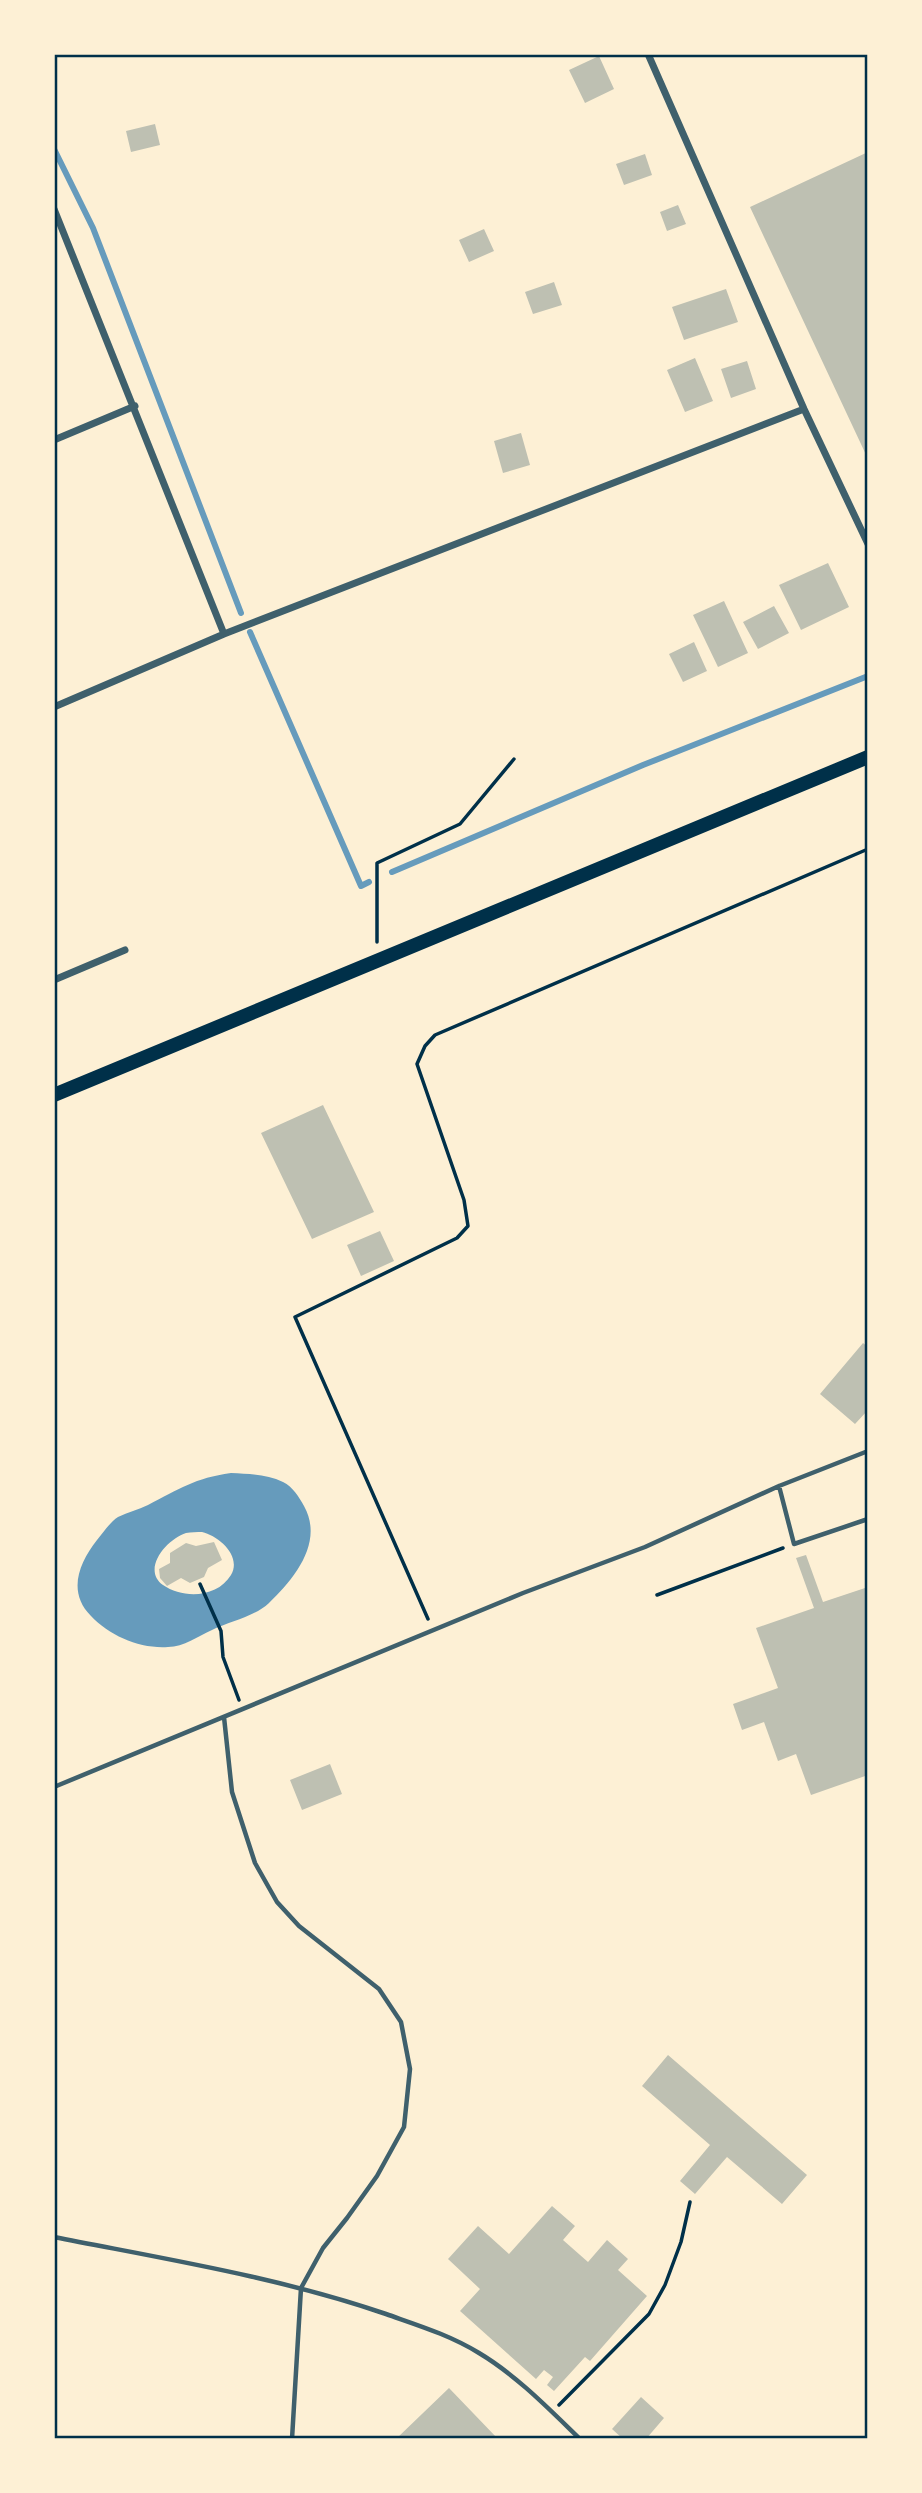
<svg xmlns="http://www.w3.org/2000/svg" width="922" height="2493" viewBox="0 0 922 2493" font-family="Overpass,sans-serif">
<style>
.water{fill:#669bbc;fill-rule:evenodd}
.lines{fill:none;stroke-linecap:round;stroke-linejoin:round}
.stream{stroke:#669bbc;stroke-width:6}
.building{fill:#bec0b2}
.path{stroke:#003049;stroke-width:3.5}
.service{stroke:#3f606c;stroke-width:4.5}
.minor{stroke:#3f606c;stroke-width:7}
.trunk{stroke:#003049;stroke-width:14}
.neatline{fill:none;stroke:#003049;stroke-width:2.5}
</style>
<rect width="100%" height="100%" fill="#fdf0d5"/>
<path class="water" d="M 231,1473 C 249,1474 267,1474 283,1482 C 293,1487 299,1497 304,1506 C 324,1542 295,1578 269,1603 C 254,1617 230,1621 212,1630 C 198,1636 184,1647 168,1647 C 140,1649 110,1636 91,1616 C 67,1592 79,1563 97,1540 C 103,1533 110,1522 118,1517 C 128,1512 138,1510 148,1505 C 179,1489 195,1478 231,1473 ZM 202,1532 C 219,1536 242,1556 231,1575 C 217,1598 183,1599 163,1585 C 141,1569 167,1539 186,1533 C 191,1532 197,1532 202,1532 Z"/>
<g class="lines">
<path class="stream" d="M 54,149 L 93,228 L 241,613
M 250,632 L 361,886 L 369,882
M 392,872 L 643,765 L 868,676"/>
</g>
<path class="building" d="M 599,56 L 614,89 L 585,103 L 569,70 Z
M 155,124 L 160,145 L 131,152 L 126,131 Z
M 868,152 L 868,459 L 750,207 Z
M 645,154 L 652,175 L 624,185 L 616,164 Z
M 678,205 L 686,224 L 667,231 L 660,212 Z
M 484,229 L 494,251 L 469,262 L 459,240 Z
M 554,282 L 562,305 L 533,314 L 525,292 Z
M 726,289 L 738,322 L 684,340 L 672,307 Z
M 695,358 L 713,401 L 685,412 L 667,370 Z
M 747,361 L 756,389 L 731,398 L 721,369 Z
M 521,433 L 530,465 L 503,473 L 494,441 Z
M 828,563 L 849,607 L 801,630 L 779,585 Z
M 724,601 L 748,653 L 718,667 L 693,615 Z
M 774,606 L 789,633 L 758,649 L 743,622 Z
M 694,642 L 707,671 L 683,682 L 669,654 Z
M 323,1105 L 374,1212 L 312,1239 L 261,1133 Z
M 380,1231 L 394,1261 L 361,1276 L 347,1245 Z
M 863,1343 L 868,1347 L 868,1410 L 855,1424 L 820,1394 Z
M 214,1542 L 222,1560 L 208,1568 L 204,1577 L 190,1583 L 181,1578 L 167,1586 L 160,1578 L 159,1569 L 170,1563 L 170,1553 L 186,1543 L 196,1546 Z
M 806,1555 L 823,1602 L 868,1587 L 868,1775 L 811,1795 L 796,1754 L 778,1761 L 764,1722 L 742,1730 L 733,1704 L 778,1688 L 756,1628 L 814,1608 L 796,1558 Z
M 330,1764 L 342,1794 L 302,1810 L 290,1780 Z
M 668,2055 L 807,2175 L 782,2204 L 727,2157 L 695,2194 L 680,2181 L 710,2145 L 642,2086 Z
M 552,2206 L 575,2226 L 563,2240 L 588,2262 L 607,2240 L 628,2259 L 618,2270 L 647,2296 L 590,2361 L 585,2357 L 554,2391 L 547,2385 L 553,2377 L 544,2370 L 536,2379 L 460,2311 L 480,2289 L 448,2259 L 478,2226 L 509,2254 Z
M 449,2388 L 498,2439 L 396,2439 Z
M 641,2397 L 664,2418 L 646,2439 L 623,2439 L 612,2429 Z"/>
<g class="lines">
<path class="path" d="M 377,942 L 377,863 L 460,824 L 514,759
M 200,1584 L 221,1631 L 223,1657 L 239,1700
M 657,1595 L 783,1548
M 428,1619 L 295,1317 L 457,1238 L 468,1226 L 464,1200 L 417,1064 L 425,1046 L 435,1035 L 868,849
M 559,2405 L 649,2314 L 665,2285 L 681,2242 L 690,2202"/>
<path class="service" d="M 779,1486 L 794,1544 L 868,1519
M 224,1717 L 232,1792 L 255,1863 L 277,1902 L 299,1926 L 379,1989 L 401,2022 L 410,2069 L 404,2127 L 377,2176 L 347,2218 L 323,2248 L 301,2288 L 292,2439
M 54,1787 L 523,1593 L 645,1547 L 779,1486 L 868,1451
M 54,2237 C 165,2259 278,2277 386,2314 C 417,2325 450,2335 479,2353 C 516,2375 549,2409 580,2439"/>
<path class="minor" d="M 648,54 L 804,409 L 868,544
M 54,209 L 224,634
M 54,440 L 135,406
M 54,707 L 224,634 L 804,409
M 54,980 L 125,950"/>
<path class="trunk" d="M 54,1095 L 868,757"/>
</g>
<rect width="922" height="2493" fill="none" stroke="#fdf0d5" stroke-width="112"/>
<rect x="56" y="56" width="810" height="2381" class="neatline"/>
</svg>
